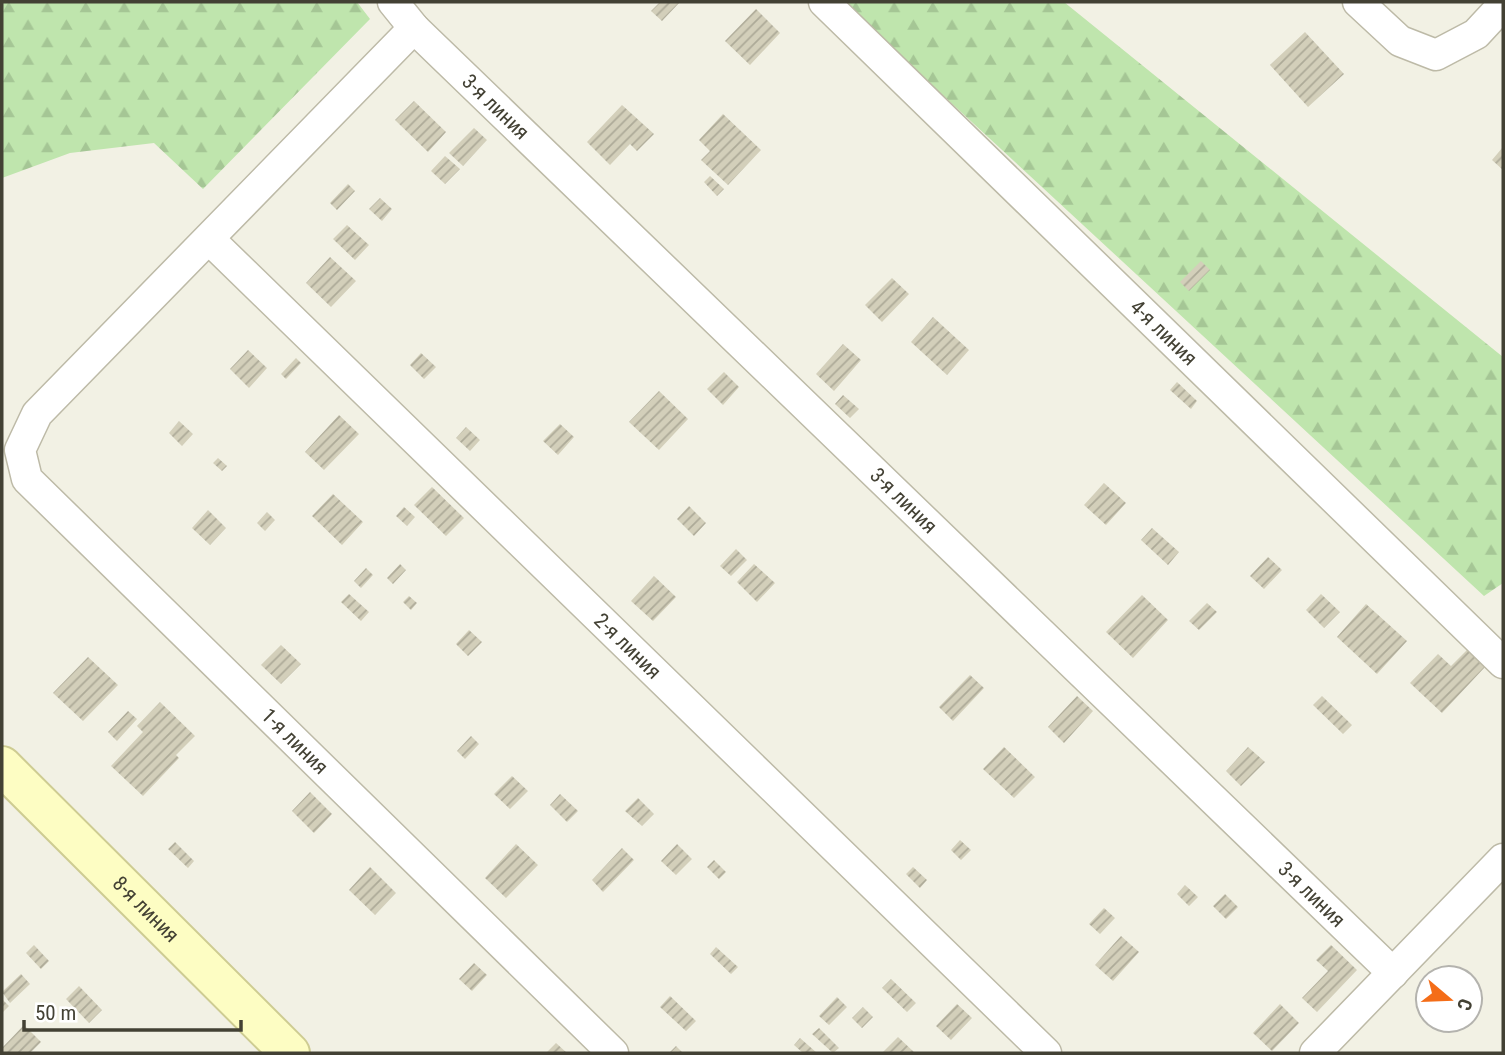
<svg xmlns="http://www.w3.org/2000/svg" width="1505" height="1055" viewBox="0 0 1505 1055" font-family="'Roboto Condensed',sans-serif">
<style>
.forest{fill:url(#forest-firs)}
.building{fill:url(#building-hatch)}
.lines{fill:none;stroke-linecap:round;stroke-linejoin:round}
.street-casing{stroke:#bdbaa7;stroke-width:33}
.secondary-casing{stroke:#cecc92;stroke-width:42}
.street{stroke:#fff;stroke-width:30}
.secondary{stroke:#fdfdc3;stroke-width:38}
.labels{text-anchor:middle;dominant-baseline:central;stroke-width:5;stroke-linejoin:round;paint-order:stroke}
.street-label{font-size:21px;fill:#434134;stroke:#fff}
</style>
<defs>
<pattern id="forest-firs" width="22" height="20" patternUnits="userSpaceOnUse" patternTransform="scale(1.75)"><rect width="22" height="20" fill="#bfe5ad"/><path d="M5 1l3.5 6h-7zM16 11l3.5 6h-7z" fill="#a5c695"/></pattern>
<pattern id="building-hatch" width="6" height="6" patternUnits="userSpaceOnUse" patternTransform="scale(1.75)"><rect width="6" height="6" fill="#d3cfba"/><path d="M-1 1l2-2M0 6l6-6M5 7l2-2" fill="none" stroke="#adaa98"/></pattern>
</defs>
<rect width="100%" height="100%" fill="#f2f1e4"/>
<path class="forest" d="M 2,2 L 357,2 L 370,19 L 203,189 L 154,143 L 70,153 L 2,178 Z
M 842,2 L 1064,2 L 1503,357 L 1503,583 L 1484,596 Z"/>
<path class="building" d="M 660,2 L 680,2 L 662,21 L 651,11 Z
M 756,9 L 780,33 L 750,65 L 725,41 Z
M 1305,32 L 1344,74 L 1308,107 L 1270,65 Z
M 414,101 L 446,132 L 428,152 L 395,120 Z
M 622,105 L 654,134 L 637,151 L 630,144 L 610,165 L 587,142 Z
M 723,114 L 761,150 L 728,185 L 701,160 L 710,151 L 699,140 Z
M 474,128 L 487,140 L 463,166 L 449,153 Z
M 1503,147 L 1503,170 L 1492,160 Z
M 445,156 L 460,169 L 445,184 L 431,171 Z
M 710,176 L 724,189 L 717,196 L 704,182 Z
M 348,184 L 355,191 L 337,210 L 330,203 Z
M 380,198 L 392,209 L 382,221 L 369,209 Z
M 347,225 L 369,245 L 355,260 L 333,239 Z
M 330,257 L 356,281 L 331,307 L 306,283 Z
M 1201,261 L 1210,270 L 1189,291 L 1180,282 Z
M 892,278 L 909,294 L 882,322 L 865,305 Z
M 933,317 L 969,350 L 947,375 L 911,342 Z
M 843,344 L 861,360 L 834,391 L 816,374 Z
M 248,350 L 267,368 L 249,388 L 230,369 Z
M 421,353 L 436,367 L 424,379 L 410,365 Z
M 296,358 L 301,363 L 286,379 L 281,374 Z
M 724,372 L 739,387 L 723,405 L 707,389 Z
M 1177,382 L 1197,401 L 1191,409 L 1170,390 Z
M 659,391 L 688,419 L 659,450 L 629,422 Z
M 843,395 L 859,409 L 850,418 L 835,404 Z
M 339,415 L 359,434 L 324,470 L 305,452 Z
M 179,421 L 193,434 L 182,446 L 169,433 Z
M 560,424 L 574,437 L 558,455 L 543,441 Z
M 466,427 L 480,440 L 470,451 L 456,438 Z
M 218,458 L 227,466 L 222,471 L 213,463 Z
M 1104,483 L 1126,503 L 1106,525 L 1084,505 Z
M 432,487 L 464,518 L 446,536 L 414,505 Z
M 333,494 L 363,522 L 342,545 L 312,516 Z
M 689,506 L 706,523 L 694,536 L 677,519 Z
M 404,507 L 415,517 L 407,526 L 396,516 Z
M 208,510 L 226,528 L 210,545 L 192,528 Z
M 267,512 L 275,520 L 265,531 L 257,523 Z
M 1152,528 L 1179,552 L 1168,565 L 1141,540 Z
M 736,549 L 747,560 L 731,576 L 720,566 Z
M 1268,557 L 1282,570 L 1264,589 L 1250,576 Z
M 400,564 L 406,570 L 393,584 L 387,578 Z
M 754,564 L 775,583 L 757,602 L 737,582 Z
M 366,568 L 373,575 L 361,588 L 354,581 Z
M 654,576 L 676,597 L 653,621 L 631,601 Z
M 349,594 L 369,612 L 361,621 L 341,602 Z
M 1321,594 L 1340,612 L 1324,628 L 1306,610 Z
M 1142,595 L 1168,620 L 1133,658 L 1106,632 Z
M 409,596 L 417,603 L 411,610 L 403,602 Z
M 1207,603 L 1217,612 L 1199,630 L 1189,621 Z
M 1366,604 L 1407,641 L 1377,674 L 1337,637 Z
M 469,630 L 482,642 L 468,656 L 456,644 Z
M 281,645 L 301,664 L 281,684 L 261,665 Z
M 1467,650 L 1485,667 L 1442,713 L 1410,683 L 1438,654 L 1451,666 Z
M 88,657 L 118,685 L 83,721 L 53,693 Z
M 970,675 L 984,688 L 953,721 L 939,707 Z
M 1077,696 L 1093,711 L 1064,743 L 1048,727 Z
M 1322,696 L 1352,725 L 1343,734 L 1313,705 Z
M 160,702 L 195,736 L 176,755 L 179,758 L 143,796 L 111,766 L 143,732 L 137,726 Z
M 128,711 L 137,719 L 117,741 L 108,732 Z
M 471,736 L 479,744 L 465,759 L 457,751 Z
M 1004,747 L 1035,777 L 1014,798 L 983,769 Z
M 1248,747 L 1265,762 L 1241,786 L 1226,771 Z
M 512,776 L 528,791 L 510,809 L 494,794 Z
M 310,792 L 332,814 L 314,833 L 292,811 Z
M 560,794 L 578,811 L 567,822 L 550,805 Z
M 638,798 L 654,814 L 642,826 L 625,811 Z
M 960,840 L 971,850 L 961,860 L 951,850 Z
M 175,842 L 194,861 L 188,868 L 168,849 Z
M 516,844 L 538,865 L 506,898 L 485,878 Z
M 677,844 L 692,859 L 676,875 L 661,861 Z
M 622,848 L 634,860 L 603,892 L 592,880 Z
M 714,860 L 726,872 L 719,879 L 707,867 Z
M 370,867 L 396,893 L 375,915 L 349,890 Z
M 913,867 L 927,880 L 920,888 L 906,874 Z
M 1185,885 L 1198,897 L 1189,906 L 1177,894 Z
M 1225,894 L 1238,907 L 1226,919 L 1213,906 Z
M 1104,908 L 1115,918 L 1100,934 L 1089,924 Z
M 1121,936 L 1139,952 L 1113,981 L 1095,965 Z
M 34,945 L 49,961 L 41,969 L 26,953 Z
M 1331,945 L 1357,970 L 1317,1012 L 1302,998 L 1328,971 L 1316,960 Z
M 716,947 L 738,967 L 731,974 L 710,954 Z
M 474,963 L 487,975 L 472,991 L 459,979 Z
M 21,974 L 30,984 L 10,1003 L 2,992 Z
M 891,979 L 916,1003 L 907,1012 L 882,988 Z
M 79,986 L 102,1010 L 89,1023 L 66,999 Z
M 670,996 L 696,1021 L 686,1031 L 660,1007 Z
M 837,997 L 847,1007 L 829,1025 L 819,1016 Z
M 2,999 L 9,1006 L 2,1013 Z
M 957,1004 L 972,1018 L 951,1040 L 936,1026 Z
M 1280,1004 L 1299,1023 L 1272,1051 L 1253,1033 Z
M 863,1007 L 873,1017 L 862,1028 L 852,1018 Z
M 24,1025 L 41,1042 L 30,1053 L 2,1053 L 2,1048 Z
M 819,1028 L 839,1048 L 833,1053 L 812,1034 Z
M 898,1037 L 915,1053 L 882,1053 Z
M 800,1038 L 817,1053 L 803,1053 L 794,1045 Z
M 556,1043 L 567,1053 L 546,1053 Z
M 676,1046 L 683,1053 L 669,1053 Z"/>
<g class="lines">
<g class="street-casing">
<g id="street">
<path id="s1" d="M 393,2 L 414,28 L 1393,973"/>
<path id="s2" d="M 824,2 L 1503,663"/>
<path d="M 1358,2 L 1400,41 L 1436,55 L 1476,34 L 1503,5"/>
<path id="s3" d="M 414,28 L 37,414 L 20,450 L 27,479 L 613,1053"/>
<path id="s4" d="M 209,239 L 1046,1053"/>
<path d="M 1315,1053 L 1503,859"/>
</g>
</g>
<g class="secondary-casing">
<g id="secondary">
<path id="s5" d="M 2,766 L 290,1053"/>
</g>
</g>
<use href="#street" class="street"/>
<use href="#secondary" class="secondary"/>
</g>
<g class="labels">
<g class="street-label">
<text stroke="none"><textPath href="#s1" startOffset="147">3-я линия</textPath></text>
<text stroke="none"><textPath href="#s2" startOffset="474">4-я линия</textPath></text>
<text stroke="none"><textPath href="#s1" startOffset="714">3-я линия</textPath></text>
<text stroke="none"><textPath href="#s4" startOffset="584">2-я линия</textPath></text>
<text stroke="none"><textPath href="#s3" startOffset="984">1-я линия</textPath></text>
<text stroke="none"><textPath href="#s1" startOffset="1281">3-я линия</textPath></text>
<text stroke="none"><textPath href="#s5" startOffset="203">8-я линия</textPath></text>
</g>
</g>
<rect width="1505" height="1055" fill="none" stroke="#434134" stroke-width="7"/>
<g transform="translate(1449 999) rotate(109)"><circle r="33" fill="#ffffff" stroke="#b4b3ae" stroke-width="2"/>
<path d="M0-5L12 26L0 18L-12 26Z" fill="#f46d18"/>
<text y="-10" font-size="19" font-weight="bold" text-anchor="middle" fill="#434134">С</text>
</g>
<path d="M24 1020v10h217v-10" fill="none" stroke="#434134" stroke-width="3.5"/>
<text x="35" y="1020" font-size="21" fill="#434134" stroke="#ffffff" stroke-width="5" paint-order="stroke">50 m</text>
</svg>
